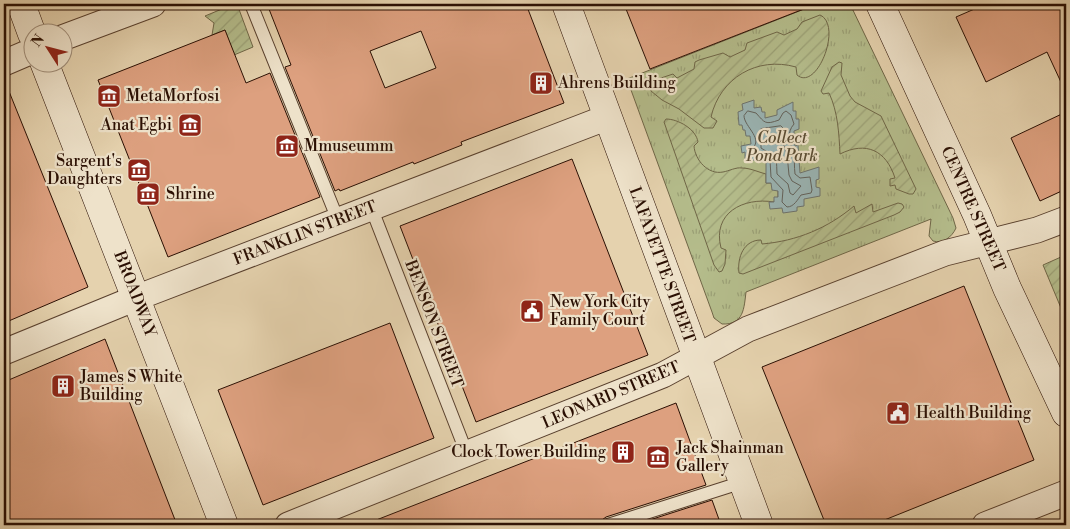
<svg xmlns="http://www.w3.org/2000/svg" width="1070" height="529" viewBox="0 0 1070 529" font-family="'Libre Bodoni',serif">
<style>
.park{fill:url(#park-tufts);stroke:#6f6647}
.garden{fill:url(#garden-furrows);stroke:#6f6647}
.water{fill:#9ab5b5;stroke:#6d736e}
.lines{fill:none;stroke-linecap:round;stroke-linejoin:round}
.shore{stroke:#62625c;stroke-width:1}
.building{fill:#dda07f;stroke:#2a0f03;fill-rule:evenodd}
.service-casing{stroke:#59402e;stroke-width:14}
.minor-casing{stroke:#59402e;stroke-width:27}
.secondary-casing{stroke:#2a0f03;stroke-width:29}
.service{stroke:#eee2ca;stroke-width:12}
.minor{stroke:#eee2ca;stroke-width:25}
.secondary{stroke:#eee2ca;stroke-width:28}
.labels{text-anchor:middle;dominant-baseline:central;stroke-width:4.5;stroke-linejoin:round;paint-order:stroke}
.poi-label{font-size:16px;fill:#2a0f03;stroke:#eee2ca;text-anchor:start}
.park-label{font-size:16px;font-style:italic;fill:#5a4c33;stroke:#eee2ca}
.street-label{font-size:16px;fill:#2a0f03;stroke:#eee2ca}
</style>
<defs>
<pattern id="park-tufts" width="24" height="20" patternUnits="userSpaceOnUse" patternTransform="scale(1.25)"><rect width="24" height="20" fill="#b4bc8b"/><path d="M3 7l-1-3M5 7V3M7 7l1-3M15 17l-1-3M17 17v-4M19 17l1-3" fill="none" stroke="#9ba076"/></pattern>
<pattern id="garden-furrows" width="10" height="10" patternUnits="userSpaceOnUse" patternTransform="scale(1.25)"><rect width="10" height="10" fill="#b4bc8b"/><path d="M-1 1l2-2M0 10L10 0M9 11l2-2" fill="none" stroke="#9ba076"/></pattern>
</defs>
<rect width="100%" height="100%" fill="#e5d2ae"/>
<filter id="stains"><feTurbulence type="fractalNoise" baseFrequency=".004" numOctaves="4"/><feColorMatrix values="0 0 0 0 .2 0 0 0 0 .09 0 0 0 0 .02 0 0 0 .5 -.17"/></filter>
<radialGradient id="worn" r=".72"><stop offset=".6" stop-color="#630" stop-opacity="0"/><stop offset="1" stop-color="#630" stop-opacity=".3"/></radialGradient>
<path class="park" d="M 817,4 L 850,4 L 953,218 L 956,228 C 952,237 943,244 933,241 L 929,236 L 931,219 L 746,292 C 744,308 744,325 722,324 L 714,318 L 712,312 L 627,79 Z"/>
<path class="garden" d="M 234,4 L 237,4 L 253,47 L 234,55 L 225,30 L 212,35 L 214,23 L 205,16 Z
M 820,15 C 843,25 817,92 797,75 L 796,67 C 757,56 720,78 711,117 L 717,121 L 713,128 L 704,128 L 679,109 L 662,100 L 651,91 L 650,84 L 652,81 L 673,74 L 677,78 L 694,69 L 695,62 L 699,60 L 723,53 L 730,57 L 745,50 L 747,43 L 777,32 L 784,35 L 797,29 L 802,22 Z
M 839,62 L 842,63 L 841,75 L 850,96 L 855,102 L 881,116 L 916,189 L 913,194 L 909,194 L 896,189 L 895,185 L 890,186 L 890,179 L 895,178 C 886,150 866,141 840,154 C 839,134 838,112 829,93 L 823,94 L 821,91 L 832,67 Z
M 666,119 C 678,119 696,129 698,142 L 694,146 C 695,160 708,175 723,172 C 729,171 736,167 742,168 C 750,168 758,172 766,174 L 766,183 L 771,183 L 778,190 L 778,197 L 774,202 C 743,197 712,213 721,248 L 726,250 L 725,264 L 722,271 L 719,272 L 714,265 L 664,122 Z
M 898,203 L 902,204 L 904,207 L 900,212 L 894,215 L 743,274 L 739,273 C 737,257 744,240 761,240 L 762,244 C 797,241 828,228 854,206 L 856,213 L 872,204 L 873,212 Z
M 1061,257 L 1066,270 L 1066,320 L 1043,265 Z"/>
<path class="water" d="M 754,100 L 754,108 L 761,107 L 762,112 L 765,112 L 765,118 L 777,115 L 777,110 L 793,102 L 793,111 L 796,111 L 796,119 L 799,119 L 799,129 L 794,131 L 795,146 L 798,145 L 800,173 L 819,167 L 819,179 L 816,180 L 816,187 L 820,188 L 820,196 L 804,199 L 804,206 L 797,207 L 797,211 L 783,213 L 782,208 L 770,209 L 769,202 L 774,202 L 774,197 L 778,197 L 778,191 L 772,190 L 771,183 L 766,183 L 766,162 L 745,159 L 745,152 L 742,153 L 741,146 L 751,144 L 750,136 L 746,136 L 745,130 L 743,130 L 742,125 L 739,125 L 738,112 L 743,110 L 742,104 Z"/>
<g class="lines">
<path class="shore" d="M 748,111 L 756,113 C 765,123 765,125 779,120 L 783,113 L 786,111 L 791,115 L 794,124 C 786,133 790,142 793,152 C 795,158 794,167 795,174 L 800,178 L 810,177 L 812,190 L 811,193 L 801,195 C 798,199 794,207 787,207 L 782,202 L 783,190 L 771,177 L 770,160 L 766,157 L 750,154 L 750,150 C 766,140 744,127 744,116 Z
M 781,126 L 783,128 L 784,146 L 787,154 L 789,175 L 792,181 L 801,186 L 793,195 L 790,193 L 788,184 L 777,174 C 776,151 778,159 761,148 L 761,129 Z"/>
</g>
<path class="building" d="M 267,4 L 526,4 L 564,103 L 461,142 L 462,145 L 414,164 L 413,162 L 340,191 L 339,189 L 335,191 L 285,67 L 291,65 ZM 421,31 L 436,68 L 385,88 L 370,51 Z
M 624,4 L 814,4 L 814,5 L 650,69 Z
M 986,4 L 1066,4 L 1066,93 L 1047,52 L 986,82 L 956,17 Z
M 225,30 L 246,83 L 270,73 L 320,197 L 168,257 L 98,80 Z
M 4,79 L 88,287 L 4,323 Z
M 1066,112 L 1066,189 L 1040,201 L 1011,138 Z
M 572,159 L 648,355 L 476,422 L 400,226 Z
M 964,286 L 1034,460 L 872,525 L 826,525 L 762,367 Z
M 390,323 L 434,438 L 263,505 L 218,390 Z
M 105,339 L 177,525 L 4,525 L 4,382 Z
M 676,403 L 706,485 L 606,517 L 602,520 L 600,525 L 366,525 L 366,524 Z
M 712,500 L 721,525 L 634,525 Z"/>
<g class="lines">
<g class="service-casing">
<path id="service" d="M 251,4 L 338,220
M 371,207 L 467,454
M 608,525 L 743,482"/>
</g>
<g class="minor-casing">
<path id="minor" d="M 62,38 L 153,4
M 4,63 L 32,51
M 4,352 L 136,298 L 608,117
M 288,525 L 663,375 L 748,329 L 945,253 L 1037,230 L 1066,219
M 985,525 L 1066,493"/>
</g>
<g class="secondary-casing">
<path id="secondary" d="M 21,4 L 32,34
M 566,4 L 759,525
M 880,4 L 977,215 L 1007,288 L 1066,413
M 44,62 L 224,525"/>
</g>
<use href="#service" class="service"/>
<use href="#minor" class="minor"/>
<use href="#secondary" class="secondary"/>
</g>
<defs>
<g id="building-square" transform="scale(1.25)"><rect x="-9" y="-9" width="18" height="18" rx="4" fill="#8f2418" stroke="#eee2ca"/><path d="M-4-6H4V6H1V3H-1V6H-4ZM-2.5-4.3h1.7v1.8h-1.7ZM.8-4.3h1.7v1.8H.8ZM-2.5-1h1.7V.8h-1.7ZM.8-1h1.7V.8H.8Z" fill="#fff"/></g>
<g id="museum-square" transform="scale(1.25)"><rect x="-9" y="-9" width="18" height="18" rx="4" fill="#8f2418" stroke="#eee2ca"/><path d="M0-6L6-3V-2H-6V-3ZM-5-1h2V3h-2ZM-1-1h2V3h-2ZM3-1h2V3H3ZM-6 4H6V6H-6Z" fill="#fff"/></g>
<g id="civic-square" transform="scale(1.25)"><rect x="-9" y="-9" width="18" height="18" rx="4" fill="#8f2418" stroke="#eee2ca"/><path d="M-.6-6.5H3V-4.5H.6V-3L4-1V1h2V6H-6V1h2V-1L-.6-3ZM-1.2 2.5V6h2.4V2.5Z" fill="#fff"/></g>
</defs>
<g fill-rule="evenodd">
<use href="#building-square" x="541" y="83"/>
<use href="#museum-square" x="109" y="96"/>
<use href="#museum-square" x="190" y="125"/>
<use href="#museum-square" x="287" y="146"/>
<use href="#museum-square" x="139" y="170"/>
<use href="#museum-square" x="148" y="194"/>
<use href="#civic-square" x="532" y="311"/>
<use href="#building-square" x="63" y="386"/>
<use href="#civic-square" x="898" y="413"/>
<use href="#building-square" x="623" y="452"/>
<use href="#museum-square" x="658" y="457"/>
</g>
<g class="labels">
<g class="poi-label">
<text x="558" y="83">Ahrens Building</text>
<text x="126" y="96">MetaMorfosi</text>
<text x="172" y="125" text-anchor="end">Anat Egbi</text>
<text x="304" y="146">Mmuseumm</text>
<text x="122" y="161" text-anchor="end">Sargent's<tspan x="122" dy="18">Daughters</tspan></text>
<text x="166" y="194">Shrine</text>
<text x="550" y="302">New York City<tspan x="550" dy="18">Family Court</tspan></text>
<text x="80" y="377">James S White<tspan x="80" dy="18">Building</tspan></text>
<text x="916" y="413">Health Building</text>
<text x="676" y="448">Jack Shainman<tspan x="676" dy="18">Gallery</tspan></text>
<text x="606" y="452" text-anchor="end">Clock Tower Building</text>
</g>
<g class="park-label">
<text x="782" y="138">Collect<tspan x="782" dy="18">Pond Park</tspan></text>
</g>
<g class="street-label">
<text transform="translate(973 209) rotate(66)">CENTRE STREET</text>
<text transform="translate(305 233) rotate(-21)">FRANKLIN STREET</text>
<text transform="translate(662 265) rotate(70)">LAFAYETTE STREET</text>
<text transform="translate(135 294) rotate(69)">BROADWAY</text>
<text transform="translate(434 324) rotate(69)">BENSON STREET</text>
<text transform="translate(611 395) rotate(-23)">LEONARD STREET</text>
</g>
</g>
<rect width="1070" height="529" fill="none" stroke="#e5d2ae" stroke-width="20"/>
<rect x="5" y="5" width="1060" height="519" fill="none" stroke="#2a0f03" stroke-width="2.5"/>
<rect x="10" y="10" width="1050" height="509" fill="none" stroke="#2a0f03"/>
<g transform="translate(48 48) rotate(306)"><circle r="24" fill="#eee2ca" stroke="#a08e7a"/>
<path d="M0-4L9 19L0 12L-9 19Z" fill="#8f2418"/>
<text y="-8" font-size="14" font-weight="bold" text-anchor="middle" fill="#2a0f03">N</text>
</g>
<rect width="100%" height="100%" filter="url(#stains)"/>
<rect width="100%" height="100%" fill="url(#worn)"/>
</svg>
